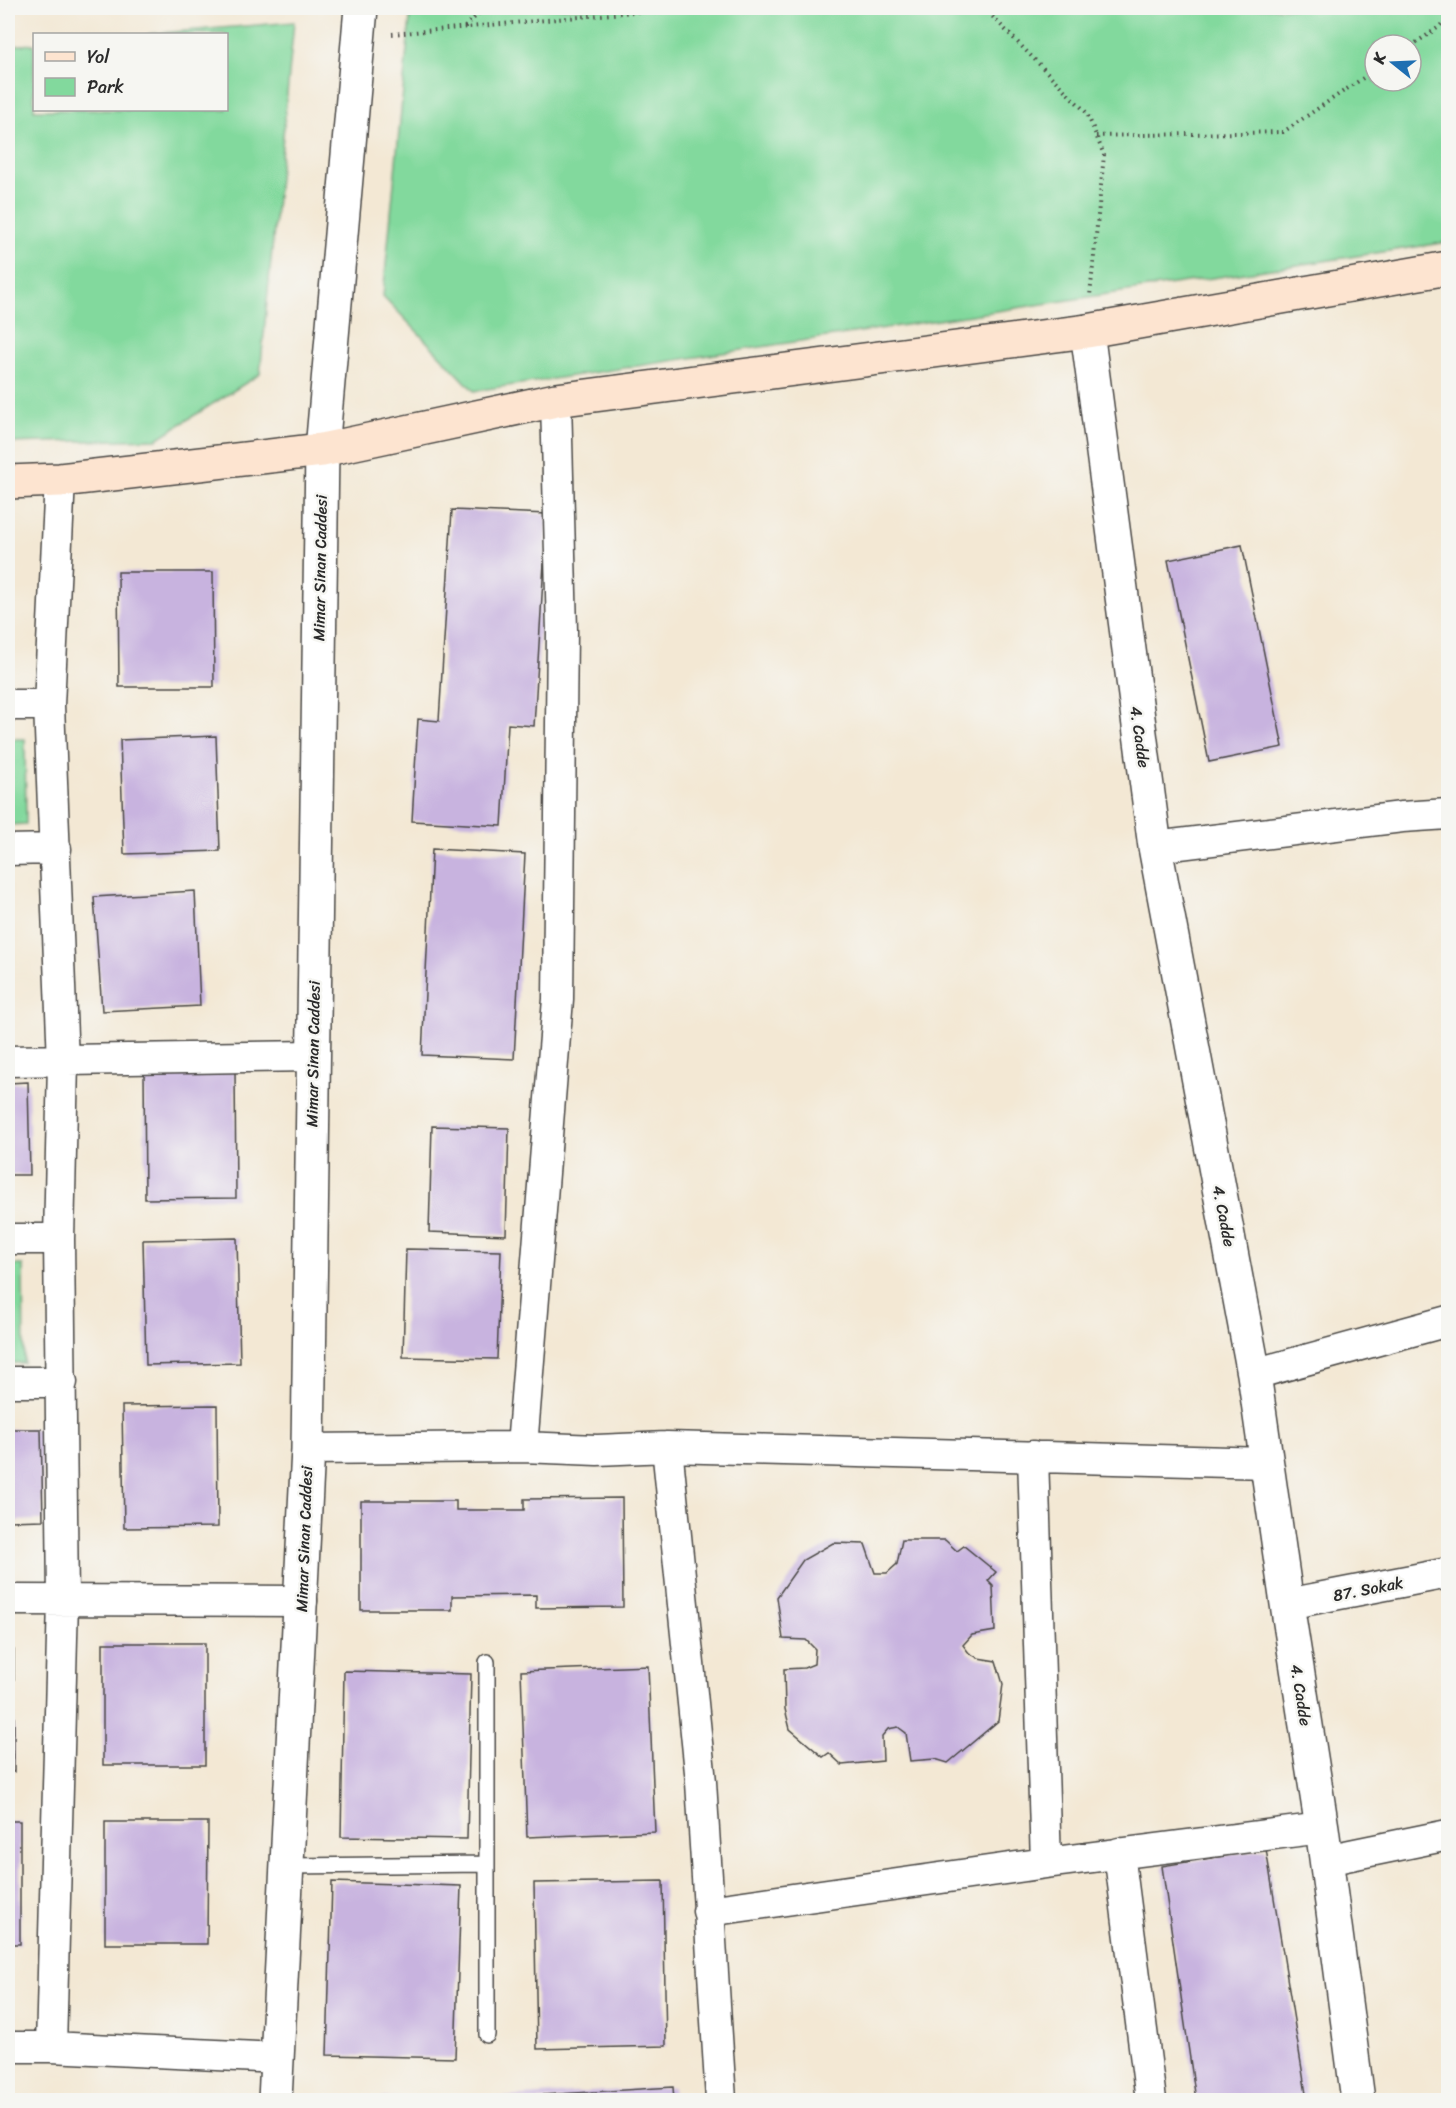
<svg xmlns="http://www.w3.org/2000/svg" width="1456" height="2108" viewBox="0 0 1456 2108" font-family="Sriracha,sans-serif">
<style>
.green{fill:#82d99d;stroke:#568264;stroke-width:1.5;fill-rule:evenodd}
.building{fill:#c8b3df}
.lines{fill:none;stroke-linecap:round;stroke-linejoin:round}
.service-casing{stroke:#494744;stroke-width:18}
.minor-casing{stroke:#494744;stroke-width:33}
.tertiary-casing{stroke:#494744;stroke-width:36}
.secondary-casing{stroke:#494744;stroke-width:36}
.path{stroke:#494744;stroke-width:4;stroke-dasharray:1.5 4.5;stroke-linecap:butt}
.service{stroke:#fff;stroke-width:15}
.minor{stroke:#fff;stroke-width:30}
.tertiary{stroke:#fff;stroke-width:33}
.secondary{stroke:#fde4d0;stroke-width:33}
.labels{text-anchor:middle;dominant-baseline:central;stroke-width:5;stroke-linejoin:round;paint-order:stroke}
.street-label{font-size:16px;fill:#2b2b2b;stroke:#f6f6f2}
</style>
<rect width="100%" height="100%" fill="#f6f6f2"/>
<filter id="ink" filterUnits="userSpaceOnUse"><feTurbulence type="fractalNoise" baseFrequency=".0167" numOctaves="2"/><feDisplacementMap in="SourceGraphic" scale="12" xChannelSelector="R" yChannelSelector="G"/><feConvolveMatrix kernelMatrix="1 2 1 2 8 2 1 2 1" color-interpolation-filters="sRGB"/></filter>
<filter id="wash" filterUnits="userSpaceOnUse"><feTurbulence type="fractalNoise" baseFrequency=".008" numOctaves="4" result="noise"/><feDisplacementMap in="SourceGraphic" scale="24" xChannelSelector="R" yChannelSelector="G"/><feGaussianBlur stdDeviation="1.35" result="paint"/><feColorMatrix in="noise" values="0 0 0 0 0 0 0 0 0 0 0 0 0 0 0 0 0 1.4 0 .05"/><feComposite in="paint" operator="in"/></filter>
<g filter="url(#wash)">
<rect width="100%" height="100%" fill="#f3e8d4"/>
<path class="green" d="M 411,8 L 1448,8 L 1448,242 L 474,391 L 383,296 ZM 1375,45 L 1411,45 L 1411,81 L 1375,81 Z
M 294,22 L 260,374 L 157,439 L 8,443 L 8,46 L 34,44 L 34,110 L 226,110 L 226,34 L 148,34 Z
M 8,739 L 25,739 L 26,824 L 8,825 Z
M 8,1265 L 23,1265 L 24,1363 L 8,1363 Z"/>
<g id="blocks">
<path class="building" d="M 452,510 L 547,514 L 534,726 L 508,724 L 502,826 L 412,821 L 418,719 L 439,721 Z
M 1242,545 L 1283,747 L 1209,762 L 1168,560 Z
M 118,572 L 213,572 L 214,687 L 119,687 Z
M 216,736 L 220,851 L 124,854 L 120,740 Z
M 432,849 L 525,854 L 514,1059 L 422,1055 Z
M 195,891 L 200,1006 L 102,1011 L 94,897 Z
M 144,1069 L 235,1069 L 236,1198 L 145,1199 Z
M 28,1082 L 30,1175 L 8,1175 L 8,1083 Z
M 432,1126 L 509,1128 L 506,1235 L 429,1232 Z
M 237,1238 L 240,1363 L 146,1365 L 143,1240 Z
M 406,1249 L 501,1251 L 497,1359 L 403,1357 Z
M 217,1405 L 218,1527 L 124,1528 L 122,1406 Z
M 8,1429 L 41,1429 L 43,1520 L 8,1521 Z
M 622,1498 L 623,1607 L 536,1608 L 536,1595 L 452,1596 L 452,1610 L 361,1610 L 361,1501 L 456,1501 L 456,1510 L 524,1510 L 524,1499 Z
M 902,1540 L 945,1540 L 957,1551 L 964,1546 L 996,1572 L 988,1581 L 993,1586 L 995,1631 L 972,1635 L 963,1645 L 969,1653 L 978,1658 L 996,1661 L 1003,1684 L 998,1721 L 948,1763 L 935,1759 L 910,1761 L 906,1733 L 898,1727 L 888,1729 L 882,1736 L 883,1761 L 842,1765 L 829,1753 L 823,1757 L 790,1729 L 785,1709 L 784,1669 L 804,1668 L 814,1664 L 815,1649 L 806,1640 L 783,1639 L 777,1597 L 803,1560 L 833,1543 L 865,1544 L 875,1573 L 887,1573 L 897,1564 Z
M 103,1643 L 205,1643 L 205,1765 L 103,1765 Z
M 8,1650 L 14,1650 L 14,1772 L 8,1772 Z
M 648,1666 L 655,1832 L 527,1837 L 521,1671 Z
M 344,1671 L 471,1674 L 467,1839 L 341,1837 Z
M 8,1821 L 20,1821 L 20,1944 L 8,1944 Z
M 105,1822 L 208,1822 L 207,1944 L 105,1944 Z
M 1266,1849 L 1307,2100 L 1196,2100 L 1162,1866 Z
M 663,1881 L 666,2046 L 537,2049 L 534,1883 Z
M 332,1882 L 461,1886 L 455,2058 L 327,2055 Z
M 673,2087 L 674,2100 L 491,2100 L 491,2098 Z
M 452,2097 L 452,2100 L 380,2100 L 380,2098 Z"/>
</g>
</g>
<g filter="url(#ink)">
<use href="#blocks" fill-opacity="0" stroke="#494744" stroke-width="1.5"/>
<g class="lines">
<g class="service-casing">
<path id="service" d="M 288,1866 L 487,1864
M 487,2035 L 487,1662"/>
</g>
<g class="minor-casing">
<path id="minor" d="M 8,705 L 49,705
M 1155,847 L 1402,817 L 1448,814
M 8,850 L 56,849
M 8,1061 L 313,1056
M 8,1239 L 59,1239
M 1254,1374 L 1448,1321
M 8,1382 L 62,1382
M 522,1447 L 558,999 L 562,631 L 556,400
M 667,1447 L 701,1782 L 721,2100
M 308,1449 L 522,1447 L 597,1450 L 667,1447 L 1267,1463
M 1033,1456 L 1046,1863
M 8,1600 L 302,1601
M 1287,1604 L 1448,1573
M 1119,1853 L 1151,2100
M 1326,1860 L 1448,1835
M 708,1911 L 1046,1863 L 1322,1828
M 8,2047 L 51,2047 L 278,2058
M 51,2047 L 63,1601 L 59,1239 L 63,1062 L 49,705 L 60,480"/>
</g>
<g class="tertiary-casing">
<path id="tertiary" d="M 1087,331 L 1155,847 L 1254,1374 L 1287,1604 L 1322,1828 L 1358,2100
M 275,2100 L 308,1449 L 322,450 L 361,8"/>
</g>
<g class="secondary-casing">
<path id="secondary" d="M 8,482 L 60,480 L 322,450 L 556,400 L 1087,331 L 1448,268"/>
</g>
<path class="path" d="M 984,8 L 1087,113 L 1104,155 L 1090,296
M 465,27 L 484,8
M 392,34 L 678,8
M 1411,46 L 1439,27 L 1448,17
M 1096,136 L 1283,132 L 1375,70"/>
<use href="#service" class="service"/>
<use href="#minor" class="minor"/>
<use href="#tertiary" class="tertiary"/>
<use href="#secondary" class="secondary"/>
</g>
</g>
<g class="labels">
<g class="street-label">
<text transform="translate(320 568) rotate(-89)">Mimar Sinan Caddesi</text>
<text transform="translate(1140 737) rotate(82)">4. Cadde</text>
<text transform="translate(313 1054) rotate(-89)">Mimar Sinan Caddesi</text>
<text transform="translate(1224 1216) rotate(79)">4. Cadde</text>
<text transform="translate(304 1539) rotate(-88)">Mimar Sinan Caddesi</text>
<text transform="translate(1368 1589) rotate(-11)">87. Sokak</text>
<text transform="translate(1301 1695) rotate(81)">4. Cadde</text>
</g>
</g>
<rect width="1456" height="2108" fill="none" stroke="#f6f6f2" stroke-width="30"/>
<rect x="33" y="33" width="195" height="78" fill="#f6f6f2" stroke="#a5a5a2" stroke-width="1.5"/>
<rect x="45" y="52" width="30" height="9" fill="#fde4d0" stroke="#a5a5a2" stroke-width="1.5"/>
<text x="87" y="63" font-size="18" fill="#2b2b2b">Yol</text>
<rect x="45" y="78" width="30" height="18" fill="#82d99d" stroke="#a5a5a2" stroke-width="1.5"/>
<text x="87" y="93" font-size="18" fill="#2b2b2b">Park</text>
<g transform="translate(1393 63) rotate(288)"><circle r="28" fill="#f6f6f2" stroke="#a5a5a2" stroke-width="1.5"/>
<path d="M0-4.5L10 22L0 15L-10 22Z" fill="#1f6fb2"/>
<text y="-9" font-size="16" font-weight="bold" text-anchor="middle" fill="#2b2b2b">K</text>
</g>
</svg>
